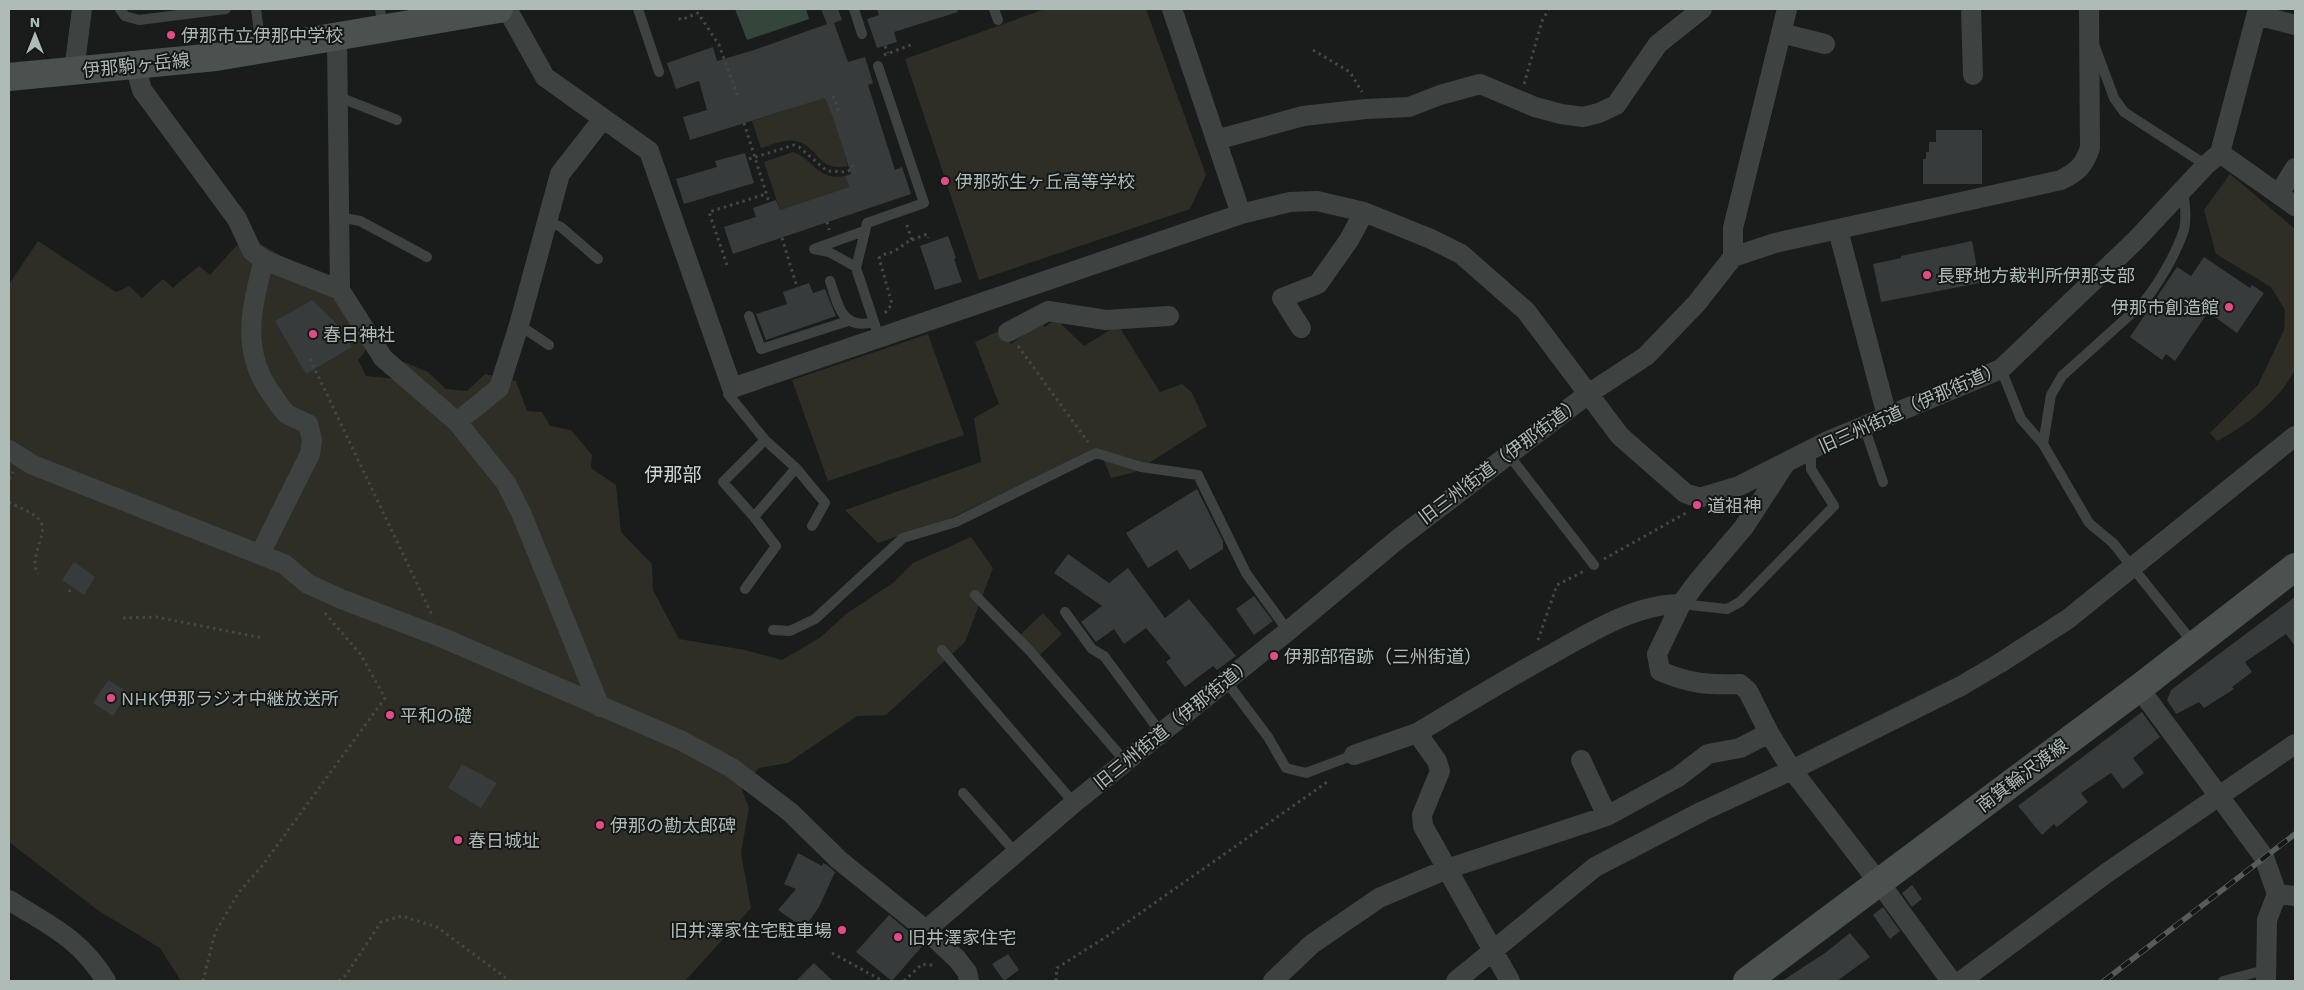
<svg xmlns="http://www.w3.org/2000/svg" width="2304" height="990" viewBox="0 0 2304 990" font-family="'Work Sans','Noto Sans JP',sans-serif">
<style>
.green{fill:#2e2e26}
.water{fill:#34453b}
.building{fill:#373b3b}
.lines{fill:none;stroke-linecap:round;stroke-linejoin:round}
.path{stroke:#424846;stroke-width:3;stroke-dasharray:2.5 4;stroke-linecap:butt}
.service{stroke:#3e4342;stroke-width:10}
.minor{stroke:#3e4342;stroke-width:20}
.secondary{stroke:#4a514f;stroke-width:28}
.rail-casing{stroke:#555c5a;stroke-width:5.5}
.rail{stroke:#151717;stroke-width:4;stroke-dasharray:11;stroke-linecap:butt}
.poi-dot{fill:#e64988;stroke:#151717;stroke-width:2}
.labels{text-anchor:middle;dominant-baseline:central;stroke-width:4;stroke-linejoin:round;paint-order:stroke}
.poi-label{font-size:18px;fill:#aebbb6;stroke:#151717;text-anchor:start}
.street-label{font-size:18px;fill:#aebbb6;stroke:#151717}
.neighbourhood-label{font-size:19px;fill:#cfd7d4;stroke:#151717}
</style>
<rect width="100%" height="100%" fill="#1a1c1c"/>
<path class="green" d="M 1045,9 L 1146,9 L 1206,175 L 1190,209 L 979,280 L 905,59 Z
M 827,97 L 848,166 C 818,172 821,150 799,142 C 788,137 771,145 761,148 L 752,121 Z
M 793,152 C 813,159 818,181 845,176 L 849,187 L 780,210 L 764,162 Z
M 2230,174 L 2295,229 L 2295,370 C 2279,400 2248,425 2217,441 L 2210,433 L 2258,385 L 2284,330 L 2285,310 L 2271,287 L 2216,254 L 2204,210 Z
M 253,240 L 283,257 L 369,325 L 365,352 L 358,360 L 366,376 L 398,379 L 404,362 L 428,372 L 446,389 L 467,391 L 485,374 L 516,381 L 527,411 L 542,412 L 550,426 L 571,430 L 592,455 L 591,468 L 616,485 L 621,532 L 652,564 L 653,590 L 679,639 L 745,650 L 782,660 L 821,637 L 846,614 L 894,582 L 913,563 L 971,537 L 993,568 L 965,642 L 886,715 L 857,716 L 788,763 L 759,768 L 742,790 L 749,808 L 741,853 L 751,908 L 685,981 L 181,981 L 160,948 L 99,911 L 9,842 L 9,284 L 38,241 L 116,292 L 129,286 L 142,298 L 163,279 L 173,288 C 182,279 190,274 199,266 L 210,275 L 236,246 Z
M 1056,319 L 1084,346 L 1118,325 L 1160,392 L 1182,384 L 1192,393 L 1207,426 L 1135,472 L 1111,478 L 1099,448 L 951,518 L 878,543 L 845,510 L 981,462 L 974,418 L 999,404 L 975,342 L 999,331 L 1011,344 L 1040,322 L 1045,327 Z
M 928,334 L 964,435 L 828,481 L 792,380 Z
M 1043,613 L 1062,634 L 1040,655 L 1020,635 Z"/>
<path class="water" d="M 735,9 L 806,9 L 809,19 L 747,40 Z"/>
<path class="building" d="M 821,9 L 838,9 L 842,20 L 834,23 L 848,62 L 865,57 L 873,83 L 868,85 L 895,170 L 902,167 L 911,194 L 733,254 L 724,227 L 756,217 L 753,208 L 776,200 L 780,210 L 849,187 L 845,176 L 851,174 L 832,115 L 825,98 L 690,140 L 683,117 L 707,110 L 699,81 L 676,89 L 667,63 L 713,47 L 717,61 L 754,50 L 827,24 Z
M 877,9 L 957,9 L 958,12 L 894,32 L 897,42 L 877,48 L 867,19 L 879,15 Z
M 1936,130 L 1982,130 L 1982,184 L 1923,184 L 1923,159 L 1926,159 L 1926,152 L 1929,152 L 1929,142 L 1936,142 Z
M 745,153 L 754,183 L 684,204 L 676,179 L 717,167 L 715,161 Z
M 948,236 L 956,258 L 954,259 L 962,282 L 935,290 L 920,246 Z
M 1972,241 L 1980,283 L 1881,302 L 1873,264 L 1901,258 L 1901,256 Z
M 2204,257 L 2250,288 L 2252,285 L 2264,293 L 2237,333 L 2208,312 L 2175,361 L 2166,354 L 2162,360 L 2130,337 L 2177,267 L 2191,276 Z
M 809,283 L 813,293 L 825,289 L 836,316 L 766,340 L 756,314 L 787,304 L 783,292 Z
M 312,300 L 334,321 L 352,347 L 306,374 L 275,321 Z
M 1197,489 L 1223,541 L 1223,549 L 1190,570 L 1177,550 L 1148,568 L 1126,533 Z
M 1068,554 L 1109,583 L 1128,568 L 1165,618 L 1189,599 L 1236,656 L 1217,670 L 1213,666 L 1185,687 L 1166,662 L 1171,658 L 1146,628 L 1124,644 L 1114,629 L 1096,642 L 1081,622 L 1102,606 L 1054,573 Z
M 74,562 L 95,577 L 84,595 L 62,580 Z
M 1254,596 L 1273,621 L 1254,635 L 1236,609 Z
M 2295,597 L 2295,646 L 2286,634 L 2245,662 L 2252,672 L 2232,687 L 2234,689 L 2204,708 L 2199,702 L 2176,714 L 2167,700 L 2171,690 Z
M 108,680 L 128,692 L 113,716 L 93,703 Z
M 2142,712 L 2160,737 L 2133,758 L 2144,773 L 2123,789 L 2111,773 L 2081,793 L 2088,802 L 2057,827 L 2054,824 L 2042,835 L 2018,806 Z
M 462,764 L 497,783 L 481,808 L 448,788 Z
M 798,853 L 822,866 L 823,863 L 827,865 L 835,872 L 819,907 L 804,928 L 778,910 L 796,889 L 784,884 Z
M 1912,885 L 1922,899 L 1912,907 L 1902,893 Z
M 1883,907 L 1900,931 L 1890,939 L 1873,915 Z
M 889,915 L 924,944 L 892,981 L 856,952 Z
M 1850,933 L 1870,957 L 1837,981 L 1782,981 L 1825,953 Z
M 1008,954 L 1019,970 L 1004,981 L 992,964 Z
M 814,963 L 833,981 L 796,981 Z"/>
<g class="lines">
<path class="path" d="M 679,18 L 681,20 L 698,13 L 719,45 L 738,97
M 885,46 L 888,53
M 1313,50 L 1350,72 L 1362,92
M 884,55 L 913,44
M 1524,84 L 1542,21 L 1549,9
M 833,96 L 839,112
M 744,123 L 769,202
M 749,159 L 794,145 L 799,147 L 827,171 L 846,172 L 854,168
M 852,165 L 855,172
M 827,222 L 829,230
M 782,238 L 797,287
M 912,240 L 927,234 L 928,238
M 727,265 L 709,212 L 766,194
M 885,313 L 892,304 L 879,258 C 884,253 888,254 894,251 C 901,248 904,243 912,240 L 906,223
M 1018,346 L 1088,442
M 310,359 L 432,615
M 9,479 L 13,472
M 9,502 C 18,507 29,511 37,517 C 53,531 27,554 38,574
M 1604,559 L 1686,513
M 69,592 L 72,587
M 123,618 L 156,617 L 263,638
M 1538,640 L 1557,585 L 1584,571
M 832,953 L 883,981
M 203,981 L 215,933 L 239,892 L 262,866 L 385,698 L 361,655 L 324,612
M 339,981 L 346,975 L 381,922 L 402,916 L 437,927 L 510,981
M 904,981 L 922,964 L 931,965 L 934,962
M 1056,981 L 1057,968 L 1109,935 L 1330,780"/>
<path class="service" d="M 120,9 L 125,16 L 139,20 L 226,9
M 256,9 L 261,48
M 380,9 L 383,28
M 638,9 L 659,72
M 854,9 L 862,34
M 994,9 L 998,20
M 2095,47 L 2114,98 L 2124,112 L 2206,165
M 878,66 L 924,203 L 867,223 L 856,268 L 879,337
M 339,97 L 397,120
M 340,217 L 360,221 L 427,257
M 547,221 L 561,227 L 598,259
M 856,267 L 829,252 L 814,249 L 864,231
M 830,281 C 838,305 842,331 874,322
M 749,316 L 761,349 L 848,321
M 519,325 L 549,345
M 2001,369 L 2021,419 L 2043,444 L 2089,523 L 2113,543 L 2194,644
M 728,394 L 765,440 L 796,468 L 825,503 L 812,526
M 1864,426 L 1883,482
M 765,440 L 723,482 L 754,517 L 796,468
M 2043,444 L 2051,395 L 2062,376 L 2142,304 C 2158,285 2176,254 2184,230 C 2187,217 2185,203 2183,191
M 1508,454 L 1594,565
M 745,589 L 776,546 L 754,517
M 975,595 L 1030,651 L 1125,761
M 1681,604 L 1727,609 L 1740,602 L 1834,506 L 1811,469 L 1811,451
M 1065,612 L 1092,649 L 1104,656 L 1161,733
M 773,630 L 790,631 L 815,619 L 903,538 L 956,522 L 1096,453 L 1141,467 L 1198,475 L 1246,573 L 1288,631
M 942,650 L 1074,803
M 1226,681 L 1268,737 L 1286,768 L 1306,773 L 1354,755
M 963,793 L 1016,853
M 2223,981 L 2265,970"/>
<path class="minor" d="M 507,9 L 545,77 L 649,151 L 732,388 L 1241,214 L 1290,202 L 1317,201 L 1364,212 L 1431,239 L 1461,254 L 1526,311 L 1620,436 L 1685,493 L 1699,498 L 1739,486 L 1828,441 L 2001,369 L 2135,241 L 2206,165 L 2220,153
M 1172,9 L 1241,214
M 1971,9 L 1973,75
M 2257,15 L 2295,25
M 1781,33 L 1825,44
M 337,37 L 340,290 L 383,358 L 457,422 L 506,483 L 522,515 L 600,707
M 135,65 L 142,90 L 237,219 L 252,251 L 264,260 L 340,290
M 74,71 L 82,9
M 1216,140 L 1303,116 L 1366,109 L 1409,107 L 1440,95 L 1480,84 L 1535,107 L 1561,114 L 1583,117 L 1599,113 L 1616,105 L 1658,44 L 1702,9
M 2220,153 L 2258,9
M 2220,153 L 2295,206
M 2279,194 L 2295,168
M 1838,230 L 1887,416
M 1733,257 L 1733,228 L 1787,9
M 1301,328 L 1282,298 L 1318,284 L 1349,240 L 1364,212
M 1008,332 L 1048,311 L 1106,320 L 1169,316
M 457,422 L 499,388 L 519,325 L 560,174 L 602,120
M 9,450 L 33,465 L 284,564 L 308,584 L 341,599 L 443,638 L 682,741 L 732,768 L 790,812 L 839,860 L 926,930 L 957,959 L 967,972 L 969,981
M 260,554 L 310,454 L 312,440 L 308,424 C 302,421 294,418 287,414 C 282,410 277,402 273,396 C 240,352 251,309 264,260
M 1681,604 L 1657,654 L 1660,671 C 1691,684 1706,685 1740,684 L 1748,691 L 1769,733 L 1792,770 L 1887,893 L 1951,981
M 2139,688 L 2264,857 L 2277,894 L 2267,920 L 2266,981
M 1354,755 L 1417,733
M 1607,816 L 1678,777 L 1708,754 L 1740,748 L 1769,733
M 2277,894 L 2295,896
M 9,900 C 50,926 80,938 106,981
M 926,930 L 1074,803 L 1288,631 L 1398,539 L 1588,394 L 1646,356 L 1696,304 L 1733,257 L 1775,243 L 2061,180 C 2077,172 2084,166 2090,148 L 2089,9
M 1273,981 L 1312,944 L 1379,898 L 1447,869 L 1607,816 L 1581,760
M 1456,981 L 1595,867 L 1703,811 L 1792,770 L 1961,686 L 2000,663 L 2068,619 L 2295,436
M 1510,981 L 1423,826 L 1422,815 L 1440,771 L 1437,761 L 1417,733 C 1462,706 1506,679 1552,654 C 1591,632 1635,604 1681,604 L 1698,581 L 1744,527 L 1785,464
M 1961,981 L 2108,872 L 2295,744"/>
<path class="secondary" d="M 9,77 L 216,57 L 499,9
M 1747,981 L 2139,688 L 2295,567"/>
<g class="rail-casing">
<path id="rail" d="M 2104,981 L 2295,834"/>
</g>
<use href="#rail" class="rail"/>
</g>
<g class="poi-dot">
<circle cx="171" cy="35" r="5"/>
<circle cx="945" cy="181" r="5"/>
<circle cx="1927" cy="275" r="5"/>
<circle cx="2229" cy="307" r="5"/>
<circle cx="313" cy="334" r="5"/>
<circle cx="1697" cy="505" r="5"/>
<circle cx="1274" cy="656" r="5"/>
<circle cx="111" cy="698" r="5"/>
<circle cx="390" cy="715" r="5"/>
<circle cx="600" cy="825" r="5"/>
<circle cx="458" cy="840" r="5"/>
<circle cx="842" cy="930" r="5"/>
<circle cx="898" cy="937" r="5"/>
</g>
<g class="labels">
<g class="poi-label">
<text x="181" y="35">伊那市立伊那中学校</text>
<text x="955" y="181">伊那弥生ヶ丘高等学校</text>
<text x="1937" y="275">長野地方裁判所伊那支部</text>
<text x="2219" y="307" text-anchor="end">伊那市創造館</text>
<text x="323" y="334">春日神社</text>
<text x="1707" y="505">道祖神</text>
<text x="1284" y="656">伊那部宿跡（三州街道）</text>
<text x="121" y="698">NHK伊那ラジオ中継放送所</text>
<text x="400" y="715">平和の礎</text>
<text x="610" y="825">伊那の勘太郎碑</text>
<text x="468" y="840">春日城址</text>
<text x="832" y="930" text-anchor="end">旧井澤家住宅駐車場</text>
<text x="908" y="937">旧井澤家住宅</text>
</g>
<g class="street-label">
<text transform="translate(136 65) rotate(-6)">伊那駒ヶ岳線</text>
<text transform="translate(1910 407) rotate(-24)">旧三州街道（伊那街道）</text>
<text transform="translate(1500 460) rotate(-37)">旧三州街道（伊那街道）</text>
<text transform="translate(1173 723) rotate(-39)">旧三州街道（伊那街道）</text>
<text transform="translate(2022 775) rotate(-37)">南箕輪沢渡線</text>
</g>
<g class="neighbourhood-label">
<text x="673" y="474">伊那部</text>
</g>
</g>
<rect width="2304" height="990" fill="none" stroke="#aebbb6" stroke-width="20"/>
<g transform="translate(35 35)" stroke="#151717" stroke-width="4" paint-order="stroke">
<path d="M0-4L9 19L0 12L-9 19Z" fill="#aebbb6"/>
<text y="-8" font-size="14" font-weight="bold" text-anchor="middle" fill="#aebbb6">N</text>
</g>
</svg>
